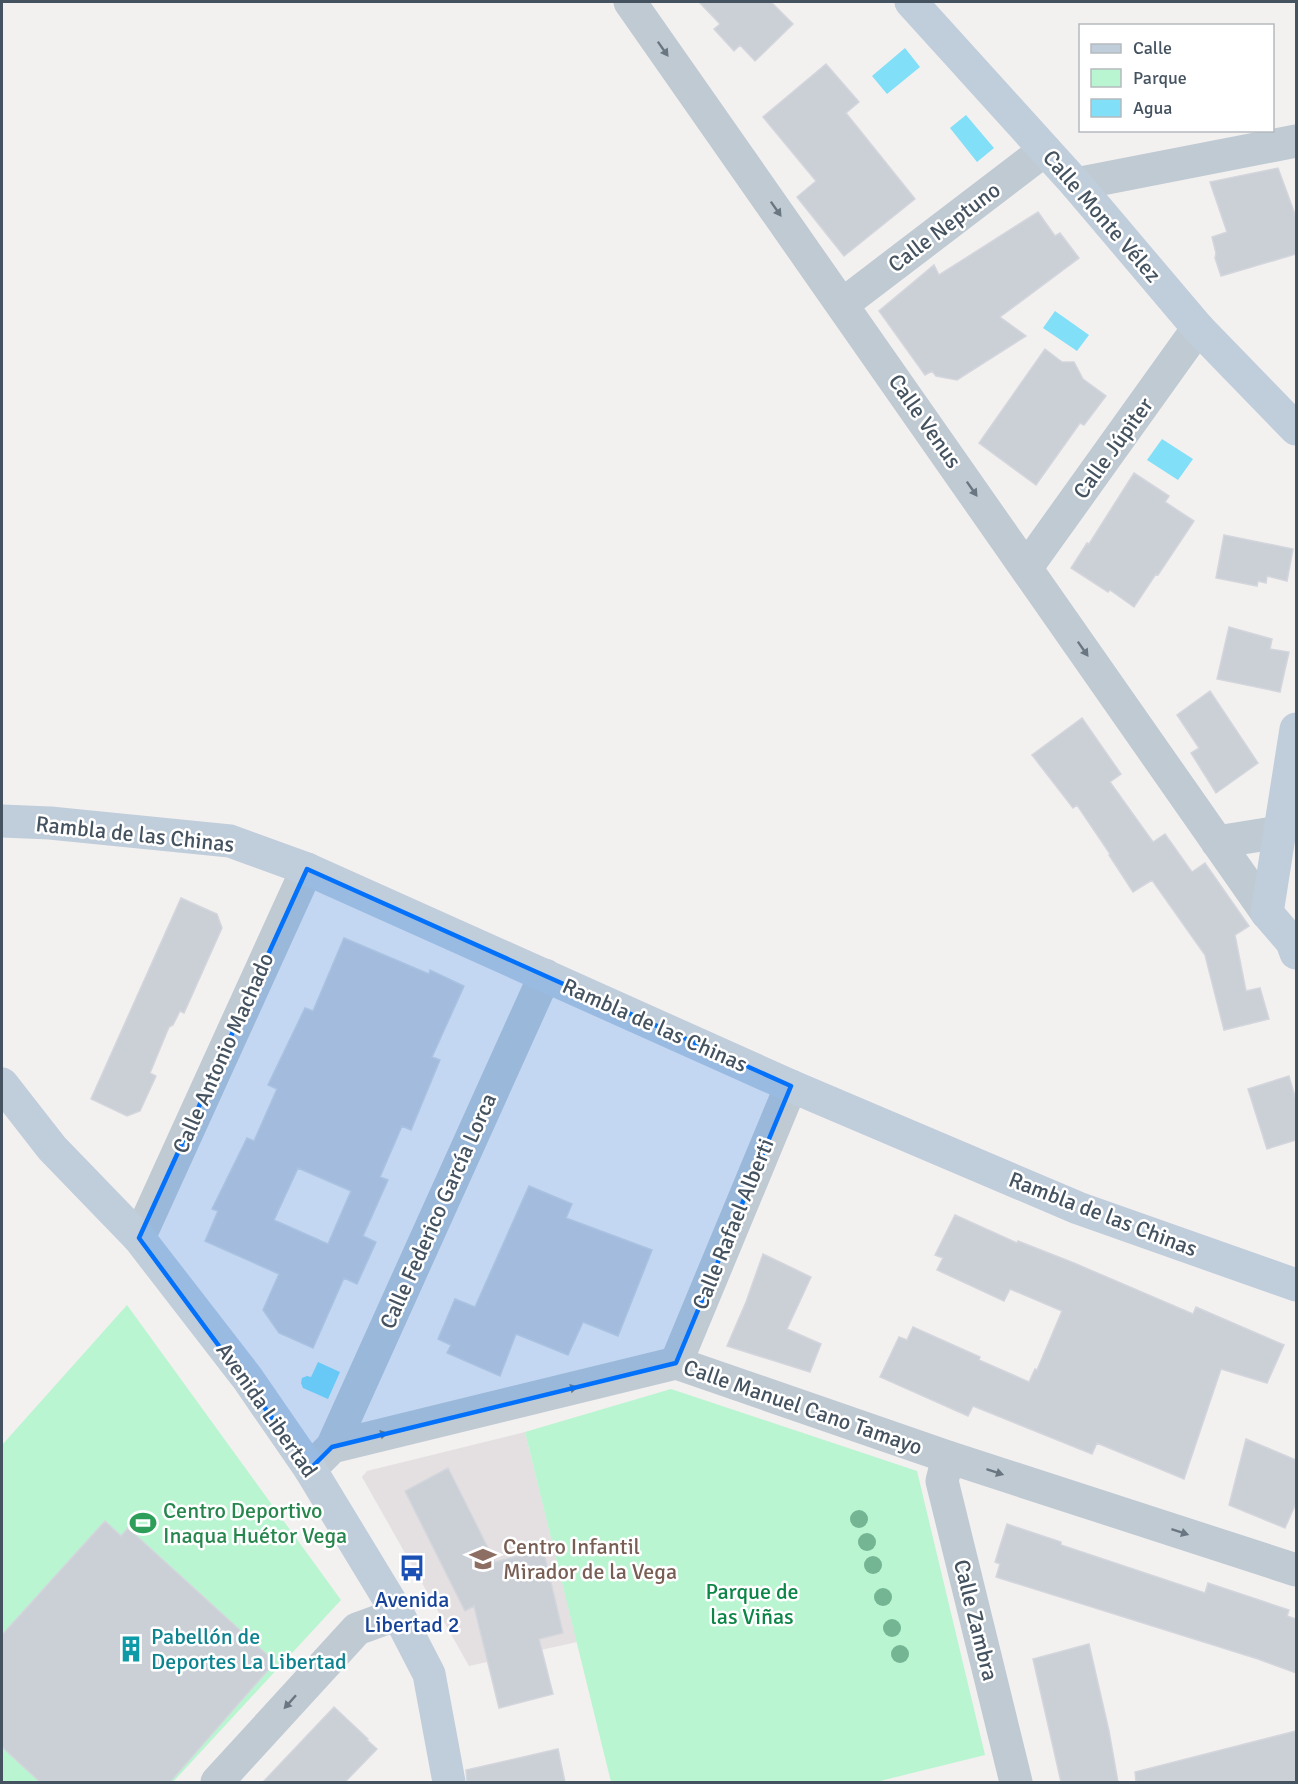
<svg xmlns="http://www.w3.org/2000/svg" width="1298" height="1784" viewBox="0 0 1298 1784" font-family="Signika,sans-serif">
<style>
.education{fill:#e4e0e1}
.green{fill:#b9f5d0}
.water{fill:#81dff7}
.building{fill:#cbcfd6;stroke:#d3d6dc;stroke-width:1.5;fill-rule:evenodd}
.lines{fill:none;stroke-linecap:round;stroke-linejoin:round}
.street{stroke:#bfcad3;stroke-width:33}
.secondary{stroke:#c0cddb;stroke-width:33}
.tree{fill:#74b593}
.oneway{fill:#6a7782}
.marked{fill:#0371f9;fill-opacity:0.2;stroke:#0371f9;stroke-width:4.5;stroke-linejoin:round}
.labels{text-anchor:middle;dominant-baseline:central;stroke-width:5;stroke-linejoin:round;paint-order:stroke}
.street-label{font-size:22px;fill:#455360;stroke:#fff}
.leisure-label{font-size:22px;fill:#27864d;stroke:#fff;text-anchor:start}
.education-label{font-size:22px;fill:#785e54;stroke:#fff;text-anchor:start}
.park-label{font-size:22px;fill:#0c8547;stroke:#fff}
.transit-label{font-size:22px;fill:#164399;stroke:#fff}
.culture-label{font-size:22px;fill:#0d838f;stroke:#fff;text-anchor:start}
</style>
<rect width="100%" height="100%" fill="#f3f0f0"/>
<path class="education" d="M 525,1432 L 577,1642 L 469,1666 L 362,1477 L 367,1471 Z"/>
<path class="green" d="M 127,1305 L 341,1600 L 173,1782 L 2,1782 L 2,1445 Z
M 671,1389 L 917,1471 L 985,1755 L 876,1782 L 611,1782 L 525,1432 Z"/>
<path class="water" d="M 905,48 L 920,67 L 887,94 L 872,76 Z
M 966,115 L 994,148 L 977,162 L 950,128 Z
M 1055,311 L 1089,335 L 1077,351 L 1043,328 Z
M 1162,439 L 1193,459 L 1178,480 L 1147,460 Z
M 318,1362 L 340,1372 L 328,1399 L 303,1388 L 301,1383 L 302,1378 L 307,1376 L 311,1377 Z"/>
<path class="building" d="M 699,2 L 771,2 L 793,24 L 755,61 L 740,45 L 734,51 L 714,29 L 720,24 Z
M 826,64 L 859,102 L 846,113 L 915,199 L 844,256 L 797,197 L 816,181 L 763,117 Z
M 1278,168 L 1296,217 L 1296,254 L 1221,276 L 1215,258 L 1216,253 L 1212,237 L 1227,232 L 1210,182 Z
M 1038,212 L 1055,236 L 1060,233 L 1079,258 L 1000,317 L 1026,336 L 957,380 L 936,376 L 932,371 L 925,375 L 879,311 L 934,265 L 939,275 Z
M 1045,349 L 1062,362 L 1074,362 L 1083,379 L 1106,396 L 1084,425 L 1080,423 L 1036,485 L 979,443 Z
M 1134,473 L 1169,496 L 1165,502 L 1194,521 L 1158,575 L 1156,574 L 1134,607 L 1110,590 L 1108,592 L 1071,568 L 1087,543 L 1089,544 Z
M 1224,535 L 1293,549 L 1287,581 L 1267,576 L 1266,583 L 1258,581 L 1257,586 L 1216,578 Z
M 1229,627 L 1272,639 L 1270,649 L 1289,652 L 1280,692 L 1217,679 Z
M 1210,691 L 1258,763 L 1216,793 L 1191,753 L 1199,748 L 1177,715 Z
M 1082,718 L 1121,774 L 1110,782 L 1153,842 L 1165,834 L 1192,872 L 1205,863 L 1249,926 L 1235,935 L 1246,991 L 1260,988 L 1269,1019 L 1224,1030 L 1205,955 L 1152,880 L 1133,892 L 1109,855 L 1110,854 L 1077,805 L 1073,808 L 1032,755 Z
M 181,898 L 217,914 L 222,928 L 184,1013 L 180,1011 L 173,1025 L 169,1027 L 150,1073 L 156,1076 L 140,1111 L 127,1116 L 91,1099 Z
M 344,938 L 429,974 L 430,970 L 464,986 L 432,1057 L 440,1060 L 411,1130 L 402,1126 L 380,1177 L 388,1180 L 363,1236 L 376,1242 L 357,1284 L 344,1278 L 313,1348 L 279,1333 L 263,1310 L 279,1274 L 205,1241 L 218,1211 L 212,1209 L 247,1138 L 254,1141 L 277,1089 L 268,1085 L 305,1008 L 313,1011 ZM 298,1168 L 351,1191 L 328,1244 L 274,1220 Z
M 1289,1076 L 1296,1100 L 1296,1140 L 1267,1149 L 1248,1089 Z
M 529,1186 L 572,1204 L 566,1218 L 652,1250 L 618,1336 L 583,1322 L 568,1355 L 516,1334 L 500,1376 L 447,1353 L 451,1345 L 438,1339 L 455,1299 L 475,1307 Z
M 955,1215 L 1017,1243 L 1018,1241 L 1074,1263 L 1193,1314 L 1196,1307 L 1284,1345 L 1267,1383 L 1221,1369 L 1184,1479 L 1097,1443 L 1092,1454 L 973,1406 L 968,1416 L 880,1377 L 899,1337 L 907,1340 L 913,1327 L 980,1357 L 979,1360 L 1029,1382 L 1035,1369 L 1037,1370 L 1062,1311 L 1010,1289 L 1004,1301 L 937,1270 L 943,1258 L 935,1255 Z
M 763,1254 L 811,1277 L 787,1329 L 821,1344 L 810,1372 L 727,1346 L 746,1302 Z
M 1246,1439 L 1296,1460 L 1296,1503 L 1285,1528 L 1229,1505 Z
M 448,1468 L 495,1562 L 543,1549 L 563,1633 L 539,1639 L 553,1694 L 499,1708 L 474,1606 L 465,1611 L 405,1491 Z
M 105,1521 L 121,1536 L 128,1528 L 275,1662 L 170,1782 L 40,1782 L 2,1747 L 2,1635 Z
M 1007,1524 L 1061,1542 L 1061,1545 L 1205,1593 L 1208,1583 L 1289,1610 L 1287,1616 L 1296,1619 L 1296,1673 L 1258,1659 L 996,1577 L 1000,1564 L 995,1562 Z
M 1089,1644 L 1109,1731 L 1118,1782 L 1061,1782 L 1033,1659 Z
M 334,1707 L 368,1739 L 367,1740 L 377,1749 L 345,1782 L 263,1782 Z
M 1296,1731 L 1296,1782 L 1136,1782 L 1135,1772 Z
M 558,1749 L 565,1782 L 467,1782 L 466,1770 Z"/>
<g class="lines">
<path class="street" d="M 630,2 L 1267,913
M 1076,184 L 1296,141
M 843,304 L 1045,150
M 1027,567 L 1198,328
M 1217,842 L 1280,832
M 139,1238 L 307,869
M 676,1363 L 791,1086
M 332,1447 L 545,975
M 948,1457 L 942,1481 L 1016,1782
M 310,1469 L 332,1447 L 676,1363 L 948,1457 L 1296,1570
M 217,1782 L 357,1629 L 398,1614"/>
<path class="secondary" d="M 911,2 L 1076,184 L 1198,328 L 1296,429
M 1296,729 L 1267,913 L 1292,942 L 1296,953
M 2,821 L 50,823 L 230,841 L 307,869 L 791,1086 L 1078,1208 L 1296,1285
M 2,1084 L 52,1148 L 139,1238 L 248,1379 L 310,1469 L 398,1614 L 429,1674 L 449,1782"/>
</g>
<g class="tree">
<circle cx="859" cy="1519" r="9"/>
<circle cx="867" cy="1542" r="9"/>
<circle cx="873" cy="1565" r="9"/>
<circle cx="883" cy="1597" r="9"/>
<circle cx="892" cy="1628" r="9"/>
<circle cx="900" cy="1654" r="9"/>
</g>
<defs><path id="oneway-solid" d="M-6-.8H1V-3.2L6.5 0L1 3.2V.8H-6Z" transform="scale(1.5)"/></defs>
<g class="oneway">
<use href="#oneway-solid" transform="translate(663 49) rotate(55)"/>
<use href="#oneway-solid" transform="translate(776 209) rotate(55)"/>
<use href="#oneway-solid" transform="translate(972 489) rotate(55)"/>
<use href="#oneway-solid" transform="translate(1083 649) rotate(55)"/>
<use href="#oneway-solid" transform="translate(569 1389) rotate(-13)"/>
<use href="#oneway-solid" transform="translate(379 1435) rotate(-14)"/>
<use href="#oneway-solid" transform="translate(995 1472) rotate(18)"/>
<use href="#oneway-solid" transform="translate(1180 1532) rotate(18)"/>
<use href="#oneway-solid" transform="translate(290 1702) rotate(132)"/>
</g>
<path class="marked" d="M 307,869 L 791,1086 L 676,1363 L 332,1447 L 310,1469 L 139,1238 Z"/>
<defs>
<g id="stadium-bare" transform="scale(2.07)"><path d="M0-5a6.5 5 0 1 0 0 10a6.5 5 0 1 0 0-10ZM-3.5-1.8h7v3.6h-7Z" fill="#2e9e5b" stroke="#fff" stroke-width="2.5" paint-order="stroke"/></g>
<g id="school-bare" transform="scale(2.07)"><path d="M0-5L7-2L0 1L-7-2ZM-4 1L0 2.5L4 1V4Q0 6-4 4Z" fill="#8d6e63" stroke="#fff" stroke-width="2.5" paint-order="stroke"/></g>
<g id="bus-bare" transform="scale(2.07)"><path d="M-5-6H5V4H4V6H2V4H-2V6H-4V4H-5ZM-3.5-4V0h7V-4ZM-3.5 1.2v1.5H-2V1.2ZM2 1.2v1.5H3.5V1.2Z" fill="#1a4fb4" stroke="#fff" stroke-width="2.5" paint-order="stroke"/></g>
<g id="building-bare" transform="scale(2.07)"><path d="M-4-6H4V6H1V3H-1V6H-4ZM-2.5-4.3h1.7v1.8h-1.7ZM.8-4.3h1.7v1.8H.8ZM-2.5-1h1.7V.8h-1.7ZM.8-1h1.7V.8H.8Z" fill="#0f9aa8" stroke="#fff" stroke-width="2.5" paint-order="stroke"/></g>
</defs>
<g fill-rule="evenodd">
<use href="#stadium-bare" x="143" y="1523"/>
<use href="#school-bare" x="483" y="1559"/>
<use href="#bus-bare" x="412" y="1568"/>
<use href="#building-bare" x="131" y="1649"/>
</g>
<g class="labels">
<g class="street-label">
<text transform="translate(1102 216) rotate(49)">Calle Monte Vélez</text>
<text transform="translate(944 227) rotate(-37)">Calle Neptuno</text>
<text transform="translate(925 421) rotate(55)">Calle Venus</text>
<text transform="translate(1113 448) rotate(-54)">Calle Júpiter</text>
<text transform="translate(135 834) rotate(6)">Rambla de las Chinas</text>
<text transform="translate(655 1025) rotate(24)">Rambla de las Chinas</text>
<text transform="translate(223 1053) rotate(-66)">Calle Antonio Machado</text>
<text transform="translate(438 1211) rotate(-66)">Calle Federico García Lorca</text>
<text transform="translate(1103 1214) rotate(21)">Rambla de las Chinas</text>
<text transform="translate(733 1224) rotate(-68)">Calle Rafael Alberti</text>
<text transform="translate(803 1407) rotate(19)">Calle Manuel Cano Tamayo</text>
<text transform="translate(267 1410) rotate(55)">Avenida Libertad</text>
<text transform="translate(976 1620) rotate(76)">Calle Zambra</text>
</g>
<g class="leisure-label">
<text x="163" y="1510">Centro Deportivo<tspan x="163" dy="25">Inaqua Huétor Vega</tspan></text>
</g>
<g class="education-label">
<text x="503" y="1546">Centro Infantil<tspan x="503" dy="25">Mirador de la Vega</tspan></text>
</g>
<g class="park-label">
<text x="752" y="1591">Parque de<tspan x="752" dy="25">las Viñas</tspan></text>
</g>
<g class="transit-label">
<text x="412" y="1599">Avenida<tspan x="412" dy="25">Libertad 2</tspan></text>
</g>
<g class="culture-label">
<text x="151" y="1636">Pabellón de<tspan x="151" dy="25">Deportes La Libertad</tspan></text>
</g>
</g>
<rect width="1298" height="1784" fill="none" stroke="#455360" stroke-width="6"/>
<rect x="1079" y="24" width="195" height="108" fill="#ffffff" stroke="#b5babf" stroke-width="1.5"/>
<rect x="1091" y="44" width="30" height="9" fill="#c0cddb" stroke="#b5babf" stroke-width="1.5"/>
<text x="1133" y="54" font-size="18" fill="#455360">Calle</text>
<rect x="1091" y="69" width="30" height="18" fill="#b9f5d0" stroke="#b5babf" stroke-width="1.5"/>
<text x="1133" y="84" font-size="18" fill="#455360">Parque</text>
<rect x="1091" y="99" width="30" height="18" fill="#81dff7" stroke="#b5babf" stroke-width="1.5"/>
<text x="1133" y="114" font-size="18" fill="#455360">Agua</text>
</svg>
